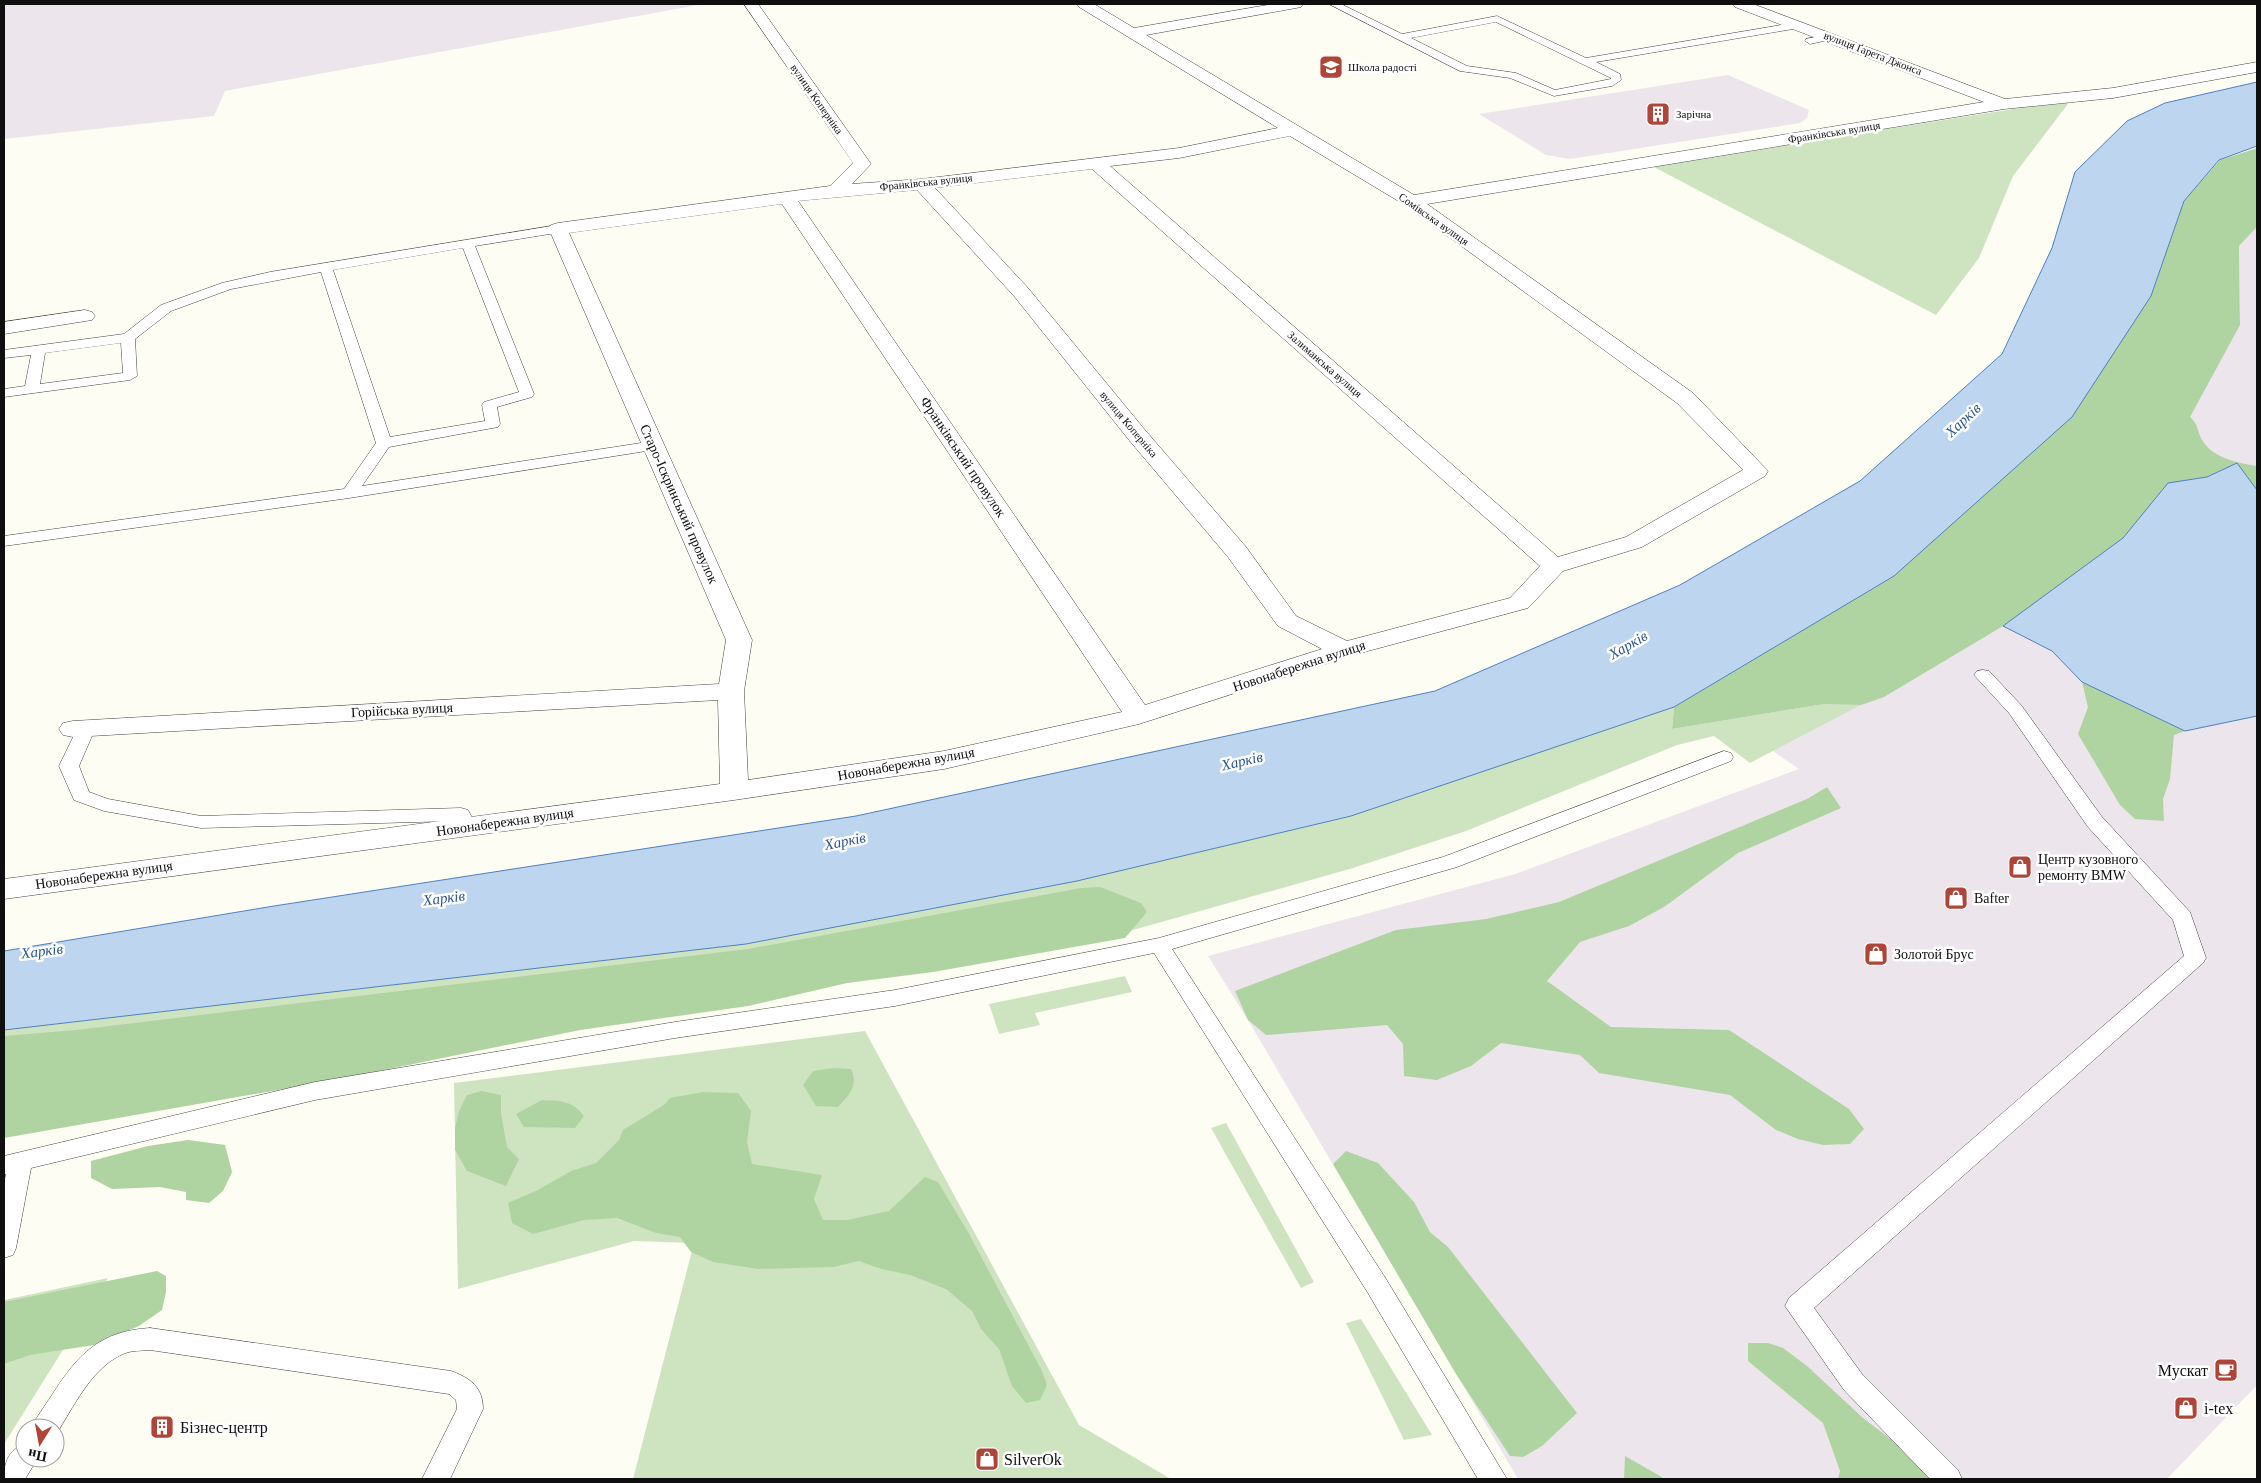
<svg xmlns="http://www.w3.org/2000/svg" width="2261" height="1483" viewBox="0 0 2261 1483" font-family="'Times New Roman',serif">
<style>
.industrial{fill:#ede5ec}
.green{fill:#cee4c0}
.forest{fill:#b0d3a2}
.water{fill:#bed5ef;stroke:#4e80bd}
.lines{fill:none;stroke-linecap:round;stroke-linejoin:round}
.lane-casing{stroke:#424242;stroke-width:1}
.street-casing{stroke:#424242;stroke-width:1}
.lane{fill:#fff;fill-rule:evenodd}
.street{fill:#fff;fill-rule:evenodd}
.labels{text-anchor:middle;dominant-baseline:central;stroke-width:5;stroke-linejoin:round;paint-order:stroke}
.far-street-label{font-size:11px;fill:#0f0f0f;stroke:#fff}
.far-poi-label{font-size:11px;fill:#0f0f0f;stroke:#fff;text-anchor:start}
.street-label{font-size:14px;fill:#0f0f0f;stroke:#fff}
.poi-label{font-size:14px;fill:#0f0f0f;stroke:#fff;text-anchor:start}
.water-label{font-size:15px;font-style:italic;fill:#285492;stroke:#fff}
.near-poi-label{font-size:16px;fill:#0f0f0f;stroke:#fff;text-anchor:start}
</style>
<rect width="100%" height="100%" fill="#fdfdf3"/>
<path class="industrial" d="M 4,4 L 704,4 L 225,91 L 214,116 L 4,139 Z
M 1728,75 L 1809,110 L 1807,118 L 1800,123 L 1570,159 L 1546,155 L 1479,114 Z
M 2257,227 L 2257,1385 L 2167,1479 L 1518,1479 L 1248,1020 L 1208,956 L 1515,874 L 1799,769 L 1770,749 L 2240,325 L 2239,246 Z"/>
<path class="green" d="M 2071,100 L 2013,176 L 1979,258 L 1936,315 L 1652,166 Z
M 1824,704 L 1861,705 L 1750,763 L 1714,736 L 1677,745 L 1466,831 L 1353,868 L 1108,937 L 562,1033 L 381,1059 L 4,1134 L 4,1030 L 746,944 L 1077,881 L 1351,816 L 1674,707 L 1672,729 Z
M 1125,976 L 1132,992 L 1035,1013 L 1040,1025 L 999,1034 L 989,1004 Z
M 865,1031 L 1079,1425 L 1171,1479 L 633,1479 L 694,1243 L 634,1241 L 458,1289 L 454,1083 Z
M 1226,1123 L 1314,1282 L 1301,1288 L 1211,1128 Z
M 108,1278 L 4,1444 L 4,1300 Z
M 1361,1319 L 1432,1435 L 1404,1440 L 1346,1323 Z"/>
<path class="forest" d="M 2257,148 L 2257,227 L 2239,246 L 2240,325 L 2190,417 C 2199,426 2196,427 2201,438 C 2211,458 2238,463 2257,466 L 2257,490 L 2237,463 L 2207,477 L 2168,483 L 2123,538 L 2003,626 L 1884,697 L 1861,705 L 1824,704 L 1672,729 L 1674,707 L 1894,576 L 2151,296 L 2184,201 L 2220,160 Z
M 2082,682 L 2185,731 L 2174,735 L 2170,779 L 2163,799 L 2164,821 L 2135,819 L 2120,805 L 2078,734 L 2088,707 Z
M 1827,787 L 1841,808 L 1738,853 L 1664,907 L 1629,926 L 1580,942 L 1547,981 L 1611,1027 L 1729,1030 L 1849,1109 L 1864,1129 L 1850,1144 L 1823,1145 L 1798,1139 L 1776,1130 L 1730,1095 L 1599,1073 L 1580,1055 L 1501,1043 L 1471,1066 L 1437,1080 L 1404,1076 L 1403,1044 L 1387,1025 L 1266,1035 L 1248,1020 L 1235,991 L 1396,930 L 1486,919 L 1559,902 L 1807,799 Z
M 1100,887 L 1141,903 L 1147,912 L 1125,938 L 933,972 L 847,983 L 748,1006 L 580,1030 L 335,1080 L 4,1138 L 4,1036 L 76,1030 L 748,949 L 1081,888 Z
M 834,1068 L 851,1069 C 859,1086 849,1095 838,1107 L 816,1106 L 803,1085 L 813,1071 Z
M 481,1091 L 501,1095 L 501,1113 L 507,1147 L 519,1159 L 506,1186 L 467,1171 L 455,1150 L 455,1128 L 459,1111 L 467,1095 Z
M 703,1092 L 738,1093 L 751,1111 L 747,1142 L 752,1164 L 822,1175 L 814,1199 L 823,1220 L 847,1220 L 889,1211 L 925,1177 L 938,1182 L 968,1232 L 1042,1371 L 1047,1385 L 1040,1400 L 1026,1403 L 1012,1386 L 999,1349 L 981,1329 L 972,1311 L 946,1289 L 910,1275 L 878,1268 L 859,1261 L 833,1267 L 758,1269 L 713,1262 L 691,1252 L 680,1237 L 656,1233 L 617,1218 L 584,1220 L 533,1234 L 512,1223 L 508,1203 L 538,1190 L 571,1171 L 596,1163 L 619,1140 L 623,1130 L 664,1105 L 670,1098 Z
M 542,1100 C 561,1101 572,1100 584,1116 L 575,1128 L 524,1127 L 516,1114 Z
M 188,1140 L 225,1145 L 232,1172 L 223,1191 L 209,1203 L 186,1200 L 186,1192 L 160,1187 L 112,1189 L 91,1178 L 91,1161 L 148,1146 Z
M 1346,1151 L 1378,1163 L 1414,1202 L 1430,1232 L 1448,1247 L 1577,1413 L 1542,1446 L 1523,1457 L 1510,1456 L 1456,1374 L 1333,1164 Z
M 157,1271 L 166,1276 L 166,1292 L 162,1310 L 139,1326 L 94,1345 L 30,1355 L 4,1364 L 4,1302 Z
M 1748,1343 L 1768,1343 L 1783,1348 L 1807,1366 L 1863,1418 L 1922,1463 L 1935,1479 L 1838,1479 L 1840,1471 L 1823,1423 L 1748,1361 Z
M 1625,1456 L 1660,1476 L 1664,1479 L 1624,1479 Z"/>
<path class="water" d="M 2257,82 L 2257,146 L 2219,160 L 2184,201 L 2151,296 L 2072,417 L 1894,576 L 1674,707 L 1351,816 L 1077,881 L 746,944 L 4,1030 L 4,951 L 274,906 L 856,816 L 1435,691 L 1680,585 L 1860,481 L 2002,354 L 2052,248 L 2075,172 L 2127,121 L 2165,103 Z
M 2237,463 L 2257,490 L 2257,716 L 2185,731 L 2082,682 L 2052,651 L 2003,626 L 2123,538 L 2168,483 L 2207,477 Z"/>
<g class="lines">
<g class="lane-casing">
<path id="lane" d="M 1329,4 L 1341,4 L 1402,34 L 1497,16 L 1586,58 L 1799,22 L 1804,25 L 1799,28 L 1596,62 L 1620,74 L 1621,80 L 1612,86 L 1554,96 L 1510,78 L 1460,71 ZM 1496,22 L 1611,78 L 1611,79 L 1555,90 L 1516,73 L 1467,66 L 1411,38 Z
M 1829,34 L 1833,35 L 1833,39 L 1810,44 L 1805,41 L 1806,39 Z
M 558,225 L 564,229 L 562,232 L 475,246 L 534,394 L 532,397 L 497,407 L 500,424 L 498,427 L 389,447 L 362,486 L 654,441 L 659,443 L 662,446 L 659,449 L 349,498 L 4,546 L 4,536 L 344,489 L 376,443 L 321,272 L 231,289 L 171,311 L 135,339 L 137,376 L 130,380 L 4,397 L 4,389 L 25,386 L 31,355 L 4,358 L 4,350 L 124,334 L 161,305 L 222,283 L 270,272 ZM 463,248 L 519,392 L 484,402 L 482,405 L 485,421 L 390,437 L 333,270 ZM 121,343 L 123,373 L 40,384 L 45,353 Z
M 1983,670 L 1989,671 L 2021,705 L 2102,817 L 2190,912 L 2206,958 L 2203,963 L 1814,1308 L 1862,1374 L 1958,1470 L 1962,1479 L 1930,1479 L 1844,1390 L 1785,1306 L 1789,1298 L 2184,956 L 2173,920 L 2088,827 L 2009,713 L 1974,675 L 1977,671 Z
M 86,723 L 93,725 L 95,729 L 79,766 L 89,792 L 108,799 L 201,816 L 461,808 L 468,810 L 477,827 L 474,832 L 467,833 L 460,832 L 454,821 L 201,828 L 104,811 L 74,800 L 59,766 L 77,729 L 79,725 Z
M 1724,751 L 1731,753 L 1733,757 L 1731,761 L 1457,867 L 1172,949 L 1386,1279 L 1507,1479 L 1478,1479 L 1368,1293 L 1154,953 L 895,1006 L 675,1038 L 315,1100 L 31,1168 L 16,1248 L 13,1255 L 4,1258 L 4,1184 L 6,1174 L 4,1174 L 4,1156 L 315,1082 L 675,1022 L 895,990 L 1159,938 L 1443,857 Z
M 150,1328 L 451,1371 C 470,1378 483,1387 483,1409 L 450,1479 L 422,1479 L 457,1409 L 456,1400 L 449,1394 L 150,1350 C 141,1351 132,1350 123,1354 C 91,1368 73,1408 55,1436 L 55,1428 L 31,1428 C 37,1416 45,1406 52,1395 C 78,1354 100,1331 150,1328 Z
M 25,1444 L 25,1458 L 38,1458 L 25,1479 L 4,1479 C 4,1463 8,1450 25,1444 Z"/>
</g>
<g class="street-casing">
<path id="street" d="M 744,4 L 758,4 L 871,164 L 852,184 L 922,179 L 1179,148 L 1278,128 L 1079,7 L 1077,4 L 1094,4 L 1134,28 L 1273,4 L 1303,4 L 1301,7 L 1296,8 L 1146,35 L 1414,195 L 1984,102 L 1735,7 L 1733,4 L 1753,4 L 2005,99 L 2113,88 L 2257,62 L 2257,72 L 2113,98 L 2004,109 L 1427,204 L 1693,393 L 1768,471 L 1765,476 L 1642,547 L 1563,571 L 1528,608 L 1353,655 L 1139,724 L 944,769 L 734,800 L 4,899 L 4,879 L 720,784 L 718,700 L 73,737 L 63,735 L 59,729 L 63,723 L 73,721 L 719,684 L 726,640 L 549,229 L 551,225 L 558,223 L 830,186 L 853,163 ZM 1290,136 L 1405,205 L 1677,403 L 1743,470 L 1626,537 L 1558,557 L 1110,166 L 1179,158 ZM 1092,169 L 1540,566 L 1510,598 L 1347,641 L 1296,616 L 1246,547 L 1145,430 L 1028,288 L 935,188 ZM 917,190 L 1014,296 L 1129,440 L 1228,557 L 1278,626 L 1322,649 L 1145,705 L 798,201 ZM 782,204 L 1122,712 L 944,751 L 748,780 L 744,691 L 752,640 L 569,233 Z
M 85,310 L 92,312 L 95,316 L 92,320 L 4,334 L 4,322 Z"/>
</g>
<use href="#lane" class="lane"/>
<use href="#street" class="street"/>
</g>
<defs>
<g id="school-square" transform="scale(1.25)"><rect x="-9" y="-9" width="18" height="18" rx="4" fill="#af4538" stroke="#fff"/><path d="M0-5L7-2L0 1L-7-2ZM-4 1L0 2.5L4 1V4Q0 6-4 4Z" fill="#fff"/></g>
<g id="building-square" transform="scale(1.25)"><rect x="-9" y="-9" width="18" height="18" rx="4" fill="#af4538" stroke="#fff"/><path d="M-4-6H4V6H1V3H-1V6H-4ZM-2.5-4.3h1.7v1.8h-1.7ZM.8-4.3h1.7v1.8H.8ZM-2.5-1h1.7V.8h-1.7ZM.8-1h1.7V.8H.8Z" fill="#fff"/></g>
<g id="shop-square" transform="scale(1.25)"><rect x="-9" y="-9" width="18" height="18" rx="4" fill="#af4538" stroke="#fff"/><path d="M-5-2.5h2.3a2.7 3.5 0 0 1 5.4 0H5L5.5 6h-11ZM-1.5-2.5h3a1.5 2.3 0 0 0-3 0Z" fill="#fff"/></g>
<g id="cafe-square" transform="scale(1.25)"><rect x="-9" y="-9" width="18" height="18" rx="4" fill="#af4538" stroke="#fff"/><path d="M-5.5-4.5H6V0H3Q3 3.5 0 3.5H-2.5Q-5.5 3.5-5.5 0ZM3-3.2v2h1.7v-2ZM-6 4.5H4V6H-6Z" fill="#fff"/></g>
</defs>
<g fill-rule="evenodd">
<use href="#school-square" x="1331" y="67"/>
<use href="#building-square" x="1658" y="114"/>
<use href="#shop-square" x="2020" y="867"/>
<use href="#shop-square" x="1956" y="898"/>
<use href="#shop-square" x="1876" y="954"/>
<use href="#cafe-square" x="2226" y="1370"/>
<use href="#shop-square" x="2186" y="1408"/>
<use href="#building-square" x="162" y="1427"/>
<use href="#shop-square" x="987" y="1459"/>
</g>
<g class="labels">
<g class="far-street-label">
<text transform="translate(1873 53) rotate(21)">вулиця Ґарета Джонса</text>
<text transform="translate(817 99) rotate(55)">вулиця Коперніка</text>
<text transform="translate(1834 132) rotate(-9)">Франківська вулиця</text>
<text transform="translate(926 182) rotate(-6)">Франківська вулиця</text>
<text transform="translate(1434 219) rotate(35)">Сомівська вулиця</text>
<text transform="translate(1325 364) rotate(41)">Залиманська вулиця</text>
<text transform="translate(1129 424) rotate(50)">вулиця Коперніка</text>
</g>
<g class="far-poi-label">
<text x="1348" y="67">Школа радості</text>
<text x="1676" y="114">Зарічна</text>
</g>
<g class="street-label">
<text transform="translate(963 457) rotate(56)">Франківський провулок</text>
<text transform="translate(679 504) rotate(66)">Старо-Іскринський провулок</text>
<text transform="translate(1299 666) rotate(-18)">Новонабережна вулиця</text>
<text transform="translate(402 710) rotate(-3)">Горійська вулиця</text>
<text transform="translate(906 764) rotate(-10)">Новонабережна вулиця</text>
<text transform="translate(505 822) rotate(-8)">Новонабережна вулиця</text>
<text transform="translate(104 875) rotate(-8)">Новонабережна вулиця</text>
</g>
<g class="poi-label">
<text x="2038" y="859">Центр кузовного<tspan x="2038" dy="16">ремонту BMW</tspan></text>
<text x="1974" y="898">Bafter</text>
<text x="1894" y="954">Золотой Брус</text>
</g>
<g class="water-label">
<text transform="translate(1963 420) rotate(-43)">Харків</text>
<text transform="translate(1628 645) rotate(-30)">Харків</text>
<text transform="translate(1242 761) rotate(-13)">Харків</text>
<text transform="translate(845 841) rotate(-11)">Харків</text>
<text transform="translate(444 898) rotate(-7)">Харків</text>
<text transform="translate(42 951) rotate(-7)">Харків</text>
</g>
<g class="near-poi-label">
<text x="2208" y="1370" text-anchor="end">Мускат</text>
<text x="2204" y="1408">i-tex</text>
<text x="180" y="1427">Бізнес-центр</text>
<text x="1004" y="1459">SilverOk</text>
</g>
</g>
<rect width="2261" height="1483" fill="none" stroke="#0f0f0f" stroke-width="10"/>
<g transform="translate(40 1443) rotate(191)"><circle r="24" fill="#ffffff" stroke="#9f9f9f"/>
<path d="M0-4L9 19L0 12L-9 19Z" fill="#af4538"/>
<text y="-8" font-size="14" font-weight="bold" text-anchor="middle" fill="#0f0f0f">Пн</text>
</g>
</svg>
